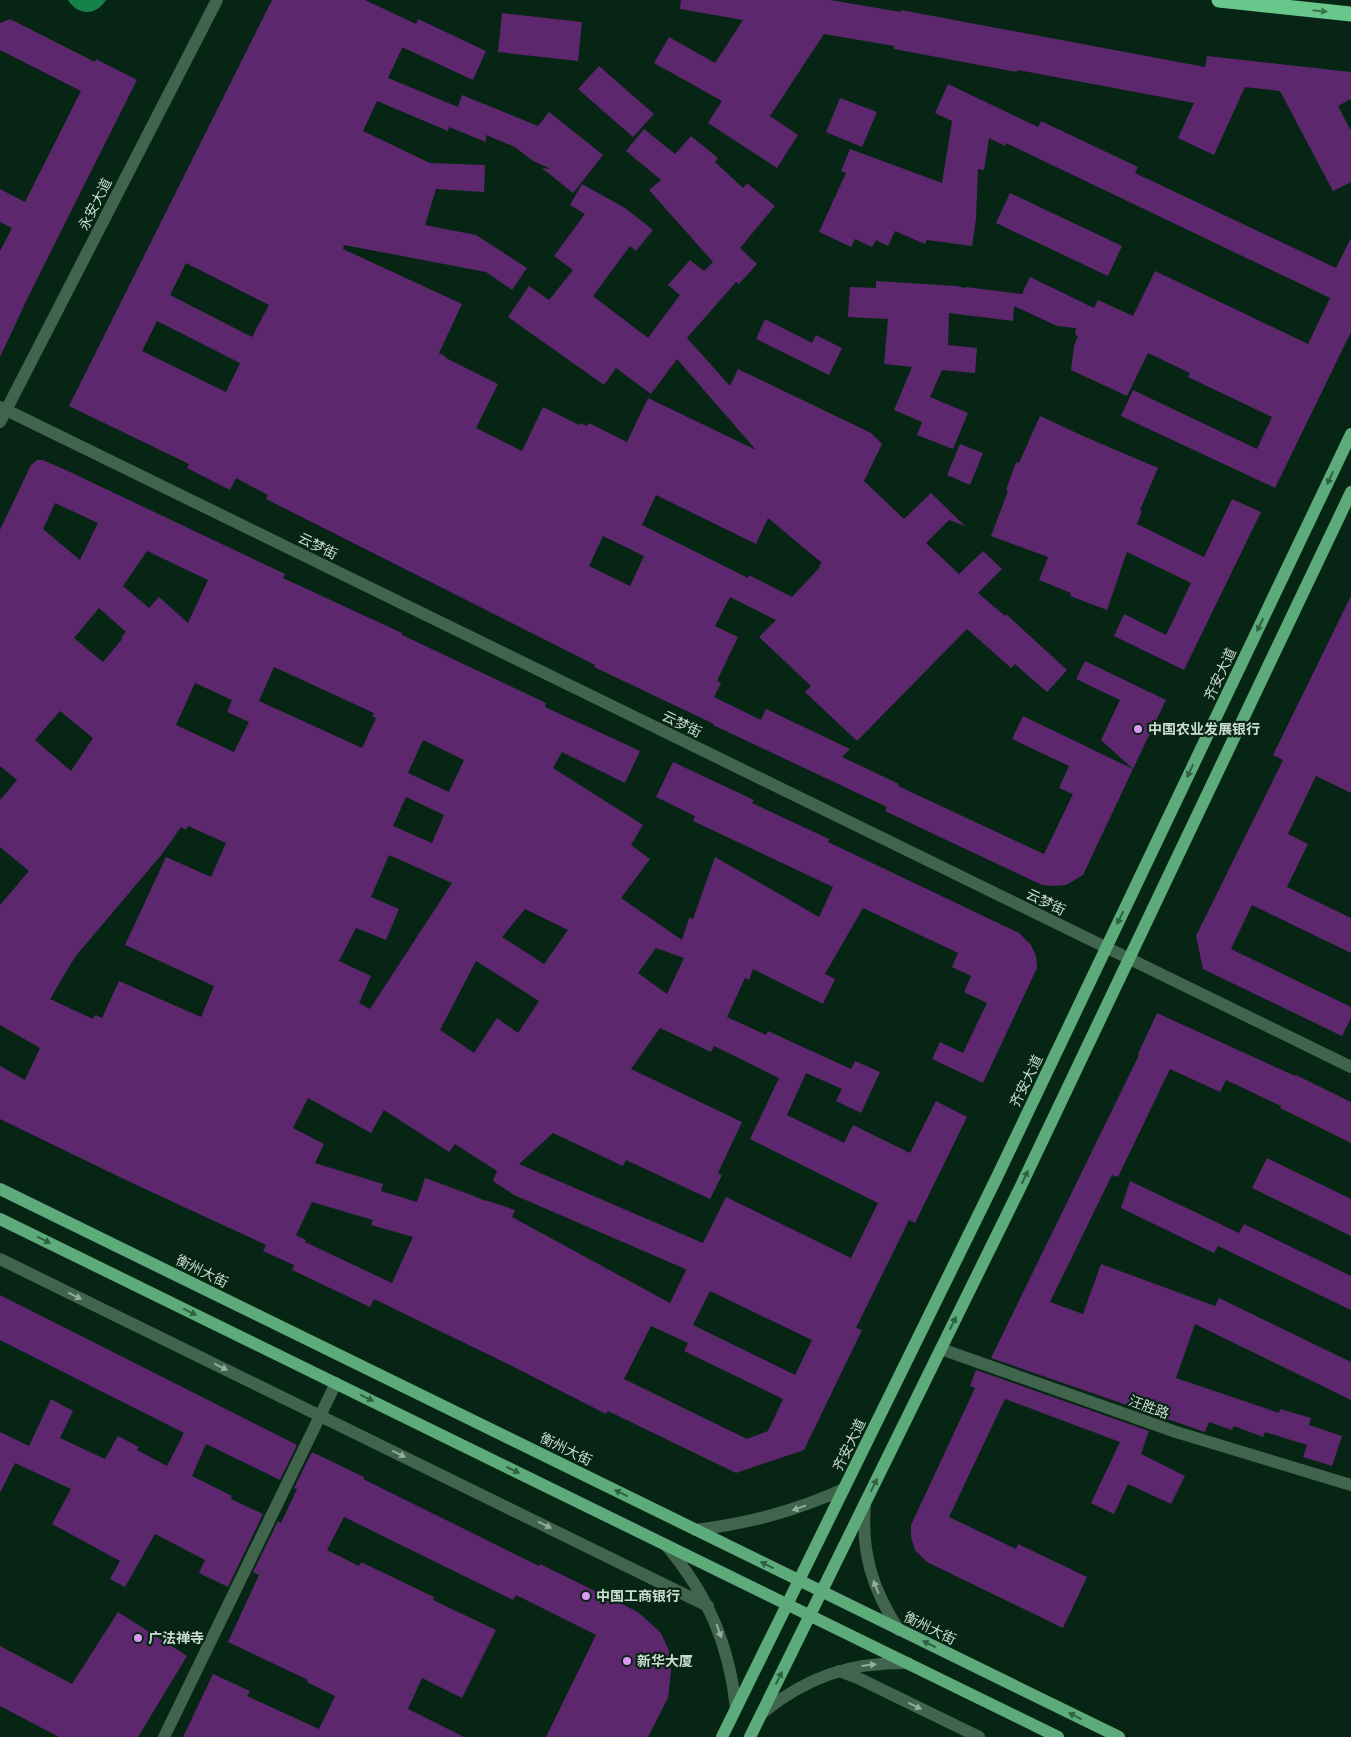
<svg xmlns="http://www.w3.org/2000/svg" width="1351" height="1737" viewBox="0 0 1351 1737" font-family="Montserrat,'Noto Sans SC',sans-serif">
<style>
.water{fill:#17814a}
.building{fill:#5d276d;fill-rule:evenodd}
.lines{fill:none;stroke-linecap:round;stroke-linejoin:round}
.minor{stroke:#41644d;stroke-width:12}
.major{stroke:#5dab7a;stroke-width:12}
.highway{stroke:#68c78b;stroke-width:15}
.oneway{fill:#387650}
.oneway2{fill:#2e6142}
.oneway3{fill:#94ac9c}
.poi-dot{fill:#dd99f3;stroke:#072514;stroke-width:2}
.labels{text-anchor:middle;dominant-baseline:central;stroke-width:4.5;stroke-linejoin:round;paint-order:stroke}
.street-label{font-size:14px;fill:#cbdcd0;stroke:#072514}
.poi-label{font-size:14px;font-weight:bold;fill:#cbdcd0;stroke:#072514;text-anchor:start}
</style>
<rect width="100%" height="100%" fill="#072514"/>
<path class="water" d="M 68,0 L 106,0 C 96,16 78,16 68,0 Z"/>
<path class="building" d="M 272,0 L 365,0 L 416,24 L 418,19 L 486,51 L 473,80 L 404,48 L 402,48 L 388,78 L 458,107 L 462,95 L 538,126 L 549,112 L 603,155 L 573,193 L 542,168 L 551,169 L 533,161 L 515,147 L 486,135 L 486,142 L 449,127 L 448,131 L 377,101 L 363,131 L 430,163 L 485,165 L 484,192 L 436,189 L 425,225 L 476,235 L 527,268 L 512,290 L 486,272 L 344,245 L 343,249 L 462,304 L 439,353 L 446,357 L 446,358 L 498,384 L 476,428 L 522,451 L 543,407 L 579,425 L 580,423 L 587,426 L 589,423 L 627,442 L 648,398 L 756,450 L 677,359 L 651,394 L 616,368 L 604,385 L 508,317 L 529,286 L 549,300 L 573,270 L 554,256 L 585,214 L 570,205 L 582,184 L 625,208 L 653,230 L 636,251 L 630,246 L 593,296 L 648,338 L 680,295 L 668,285 L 690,260 L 704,271 L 713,262 L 649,190 L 661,180 L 626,151 L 644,129 L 675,154 L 691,136 L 718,158 L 715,162 L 743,188 L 747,183 L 775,206 L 740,248 L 757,264 L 739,284 L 736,282 L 687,338 L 730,386 L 738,369 L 871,433 L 882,444 L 864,481 L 904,519 L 931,493 L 965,526 L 949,520 L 926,543 L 959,574 L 983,551 L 1002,569 L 978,593 L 1005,616 L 1006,614 L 1067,670 L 1047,692 L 1015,664 L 1011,668 L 967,629 L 857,741 L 805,692 L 811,686 L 759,637 L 776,620 L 730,597 L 715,626 L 738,637 L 717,681 L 721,683 L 714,697 L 761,720 L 766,709 L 850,749 L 842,757 L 899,784 L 898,786 L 1044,854 L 1073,794 L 1059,788 L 1069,766 L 1012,739 L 1023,716 L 1133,769 L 1083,875 L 1066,885 L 1054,886 L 1042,885 L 885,811 L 887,807 L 713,725 L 714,724 L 594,667 L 595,665 L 266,499 L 268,495 L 236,478 L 230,490 L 187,468 L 189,464 L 69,406 ZM 186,263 L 269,305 L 252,337 L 170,295 ZM 157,321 L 240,363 L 226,392 L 142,351 ZM 656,495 L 756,544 L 768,518 L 822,563 L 819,566 L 820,567 L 792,597 L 749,575 L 748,578 L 642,525 ZM 603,536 L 644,556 L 630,586 L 589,566 Z
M 681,0 L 830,0 L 901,12 L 901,10 L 1205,67 L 1207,56 L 1351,72 L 1351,99 L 1338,106 L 1351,131 L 1351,182 L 1333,191 L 1280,91 L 1245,87 L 1214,155 L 1178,138 L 1194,103 L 1018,70 L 1017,72 L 894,49 L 894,46 L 824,34 L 770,116 L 798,135 L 777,168 L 708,123 L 722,101 L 654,63 L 669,37 L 715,63 L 743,20 L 680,9 Z
M 502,13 L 582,22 L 578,61 L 498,52 Z
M 10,19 L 95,62 L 96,59 L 137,80 L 31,291 L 0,357 L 0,251 L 12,228 L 0,222 L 0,189 L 25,202 L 81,91 L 0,50 L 0,23 Z
M 599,66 L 654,114 L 633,137 L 578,89 Z
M 948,84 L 1038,127 L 1041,121 L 1138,167 L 1135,173 L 1336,268 L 1351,238 L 1351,332 L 1275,488 L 1121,416 L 1133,390 L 1257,449 L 1272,417 L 1188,377 L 1190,373 L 1148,353 L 1127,396 L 1071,370 L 1074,346 L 1078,336 L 1075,335 L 1076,328 L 1057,326 L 1014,306 L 1013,321 L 949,313 L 948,345 L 977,348 L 975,373 L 942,370 L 930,397 L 968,413 L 953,449 L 917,435 L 922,422 L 894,410 L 912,367 L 884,364 L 888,319 L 848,317 L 850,287 L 876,288 L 876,281 L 956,286 L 966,288 L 966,287 L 1022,294 L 1030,277 L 1094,308 L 1098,300 L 1133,316 L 1155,271 L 1308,344 L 1330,298 L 1006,143 L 1005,146 L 989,138 L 984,170 L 978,169 L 976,219 L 972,246 L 927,240 L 925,244 L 895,231 L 888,246 L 876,240 L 872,247 L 855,239 L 851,247 L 819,232 L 846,173 L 841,171 L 850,149 L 942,183 L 952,121 L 935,113 Z
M 840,98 L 877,112 L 862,147 L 826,132 Z
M 1010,193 L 1122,246 L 1108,276 L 996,223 Z
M 765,319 L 812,343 L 816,335 L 842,348 L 829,375 L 756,339 Z
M 1040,416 L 1083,436 L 1158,468 L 1140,510 L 1142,511 L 1137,524 L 1204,557 L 1232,499 L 1261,512 L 1184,670 L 1114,636 L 1124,614 L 1166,635 L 1191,583 L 1127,552 L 1107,610 L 1070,596 L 1071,593 L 1039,580 L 1048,557 L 991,536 L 1008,491 L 1006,490 L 1016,462 L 1019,463 Z
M 960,444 L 983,453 L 970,485 L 947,475 Z
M 37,460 L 43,460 L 70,472 L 285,574 L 283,578 L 402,633 L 402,635 L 546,703 L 545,707 L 640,751 L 625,783 L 562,752 L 553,768 L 643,825 L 631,845 L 650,859 L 621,898 L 682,940 L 689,918 L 693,919 L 715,857 L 819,917 L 833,887 L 693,821 L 695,816 L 656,797 L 673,762 L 754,800 L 752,803 L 829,839 L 828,842 L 1019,933 L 1031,945 L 1036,956 L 1037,968 L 983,1083 L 932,1059 L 940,1042 L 963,1053 L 987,1003 L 964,992 L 971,976 L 952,967 L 958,953 L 863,908 L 825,974 L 835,979 L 823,1004 L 753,969 L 749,980 L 745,978 L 727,1017 L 766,1035 L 768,1031 L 851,1069 L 855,1061 L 880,1072 L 861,1113 L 836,1101 L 842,1089 L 806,1073 L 787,1115 L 844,1143 L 853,1125 L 910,1153 L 936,1101 L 967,1117 L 915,1223 L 909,1220 L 856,1328 L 862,1330 L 804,1450 L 736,1473 L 608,1411 L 606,1414 L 510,1365 L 374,1299 L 370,1307 L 292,1270 L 294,1265 L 263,1251 L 266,1245 L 132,1183 L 0,1119 L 0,1066 L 25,1080 L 40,1048 L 0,1025 L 0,905 L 29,871 L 0,847 L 0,800 L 17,780 L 0,766 L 0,530 L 31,465 ZM 55,503 L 98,523 L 80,560 L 43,529 ZM 147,551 L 208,580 L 188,623 L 159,597 L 149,608 L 123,586 ZM 99,608 L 126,632 L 121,637 L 123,638 L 103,662 L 74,638 ZM 274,667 L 374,713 L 372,716 L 376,718 L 362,748 L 259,701 ZM 195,683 L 232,700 L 227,712 L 249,722 L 234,752 L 176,725 ZM 60,711 L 93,738 L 71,771 L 35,740 ZM 423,740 L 464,760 L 449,792 L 408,773 ZM 406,797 L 444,815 L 432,843 L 393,826 ZM 188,826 L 226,843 L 211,877 L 166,857 L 125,945 L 214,986 L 201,1017 L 119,981 L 102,1018 L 95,1015 L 93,1019 L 50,999 L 75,957 L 162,854 L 181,827 L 186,830 ZM 389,855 L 452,883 L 370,1009 L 359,1003 L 371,976 L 339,961 L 356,928 L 386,940 L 399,909 L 371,897 ZM 525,909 L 568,930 L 544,964 L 502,937 ZM 656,948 L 684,958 L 667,994 L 638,973 ZM 476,961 L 539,1001 L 518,1033 L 497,1018 L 474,1053 L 440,1030 ZM 660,1028 L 711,1052 L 714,1046 L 779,1078 L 750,1139 L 878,1203 L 851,1258 L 726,1197 L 703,1243 L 519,1164 L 553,1133 L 623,1166 L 626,1160 L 710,1199 L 722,1175 L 718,1173 L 742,1122 L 631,1069 ZM 308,1098 L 371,1133 L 384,1110 L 449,1152 L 455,1144 L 497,1171 L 493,1181 L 514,1195 L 683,1268 L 686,1270 L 670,1303 L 512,1217 L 515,1210 L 485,1200 L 485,1201 L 474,1196 L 425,1178 L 417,1202 L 381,1191 L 383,1184 L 315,1163 L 324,1144 L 293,1128 ZM 312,1202 L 373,1220 L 371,1225 L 413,1237 L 392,1283 L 305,1242 L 306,1240 L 296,1235 ZM 710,1291 L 812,1340 L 795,1375 L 693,1325 ZM 651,1326 L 688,1343 L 684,1351 L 783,1399 L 768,1431 L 747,1439 L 624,1379 Z
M 1351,596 L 1351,793 L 1316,776 L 1288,834 L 1308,844 L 1287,887 L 1351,918 L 1351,953 L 1252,905 L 1231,949 L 1351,1007 L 1351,1018 L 1342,1036 L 1203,969 L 1196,936 L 1283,760 L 1273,755 Z
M 1085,661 L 1166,700 L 1133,769 L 1101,740 L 1120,700 L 1076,679 Z
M 1157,1013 L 1295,1076 L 1296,1075 L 1351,1102 L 1351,1143 L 1280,1108 L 1281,1106 L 1226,1080 L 1220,1092 L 1170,1069 L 1118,1177 L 1112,1175 L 1050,1302 L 1083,1314 L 1101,1264 L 1215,1306 L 1219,1298 L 1351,1362 L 1351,1400 L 1195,1324 L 1176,1378 L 1279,1413 L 1280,1409 L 1311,1418 L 1309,1425 L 1342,1436 L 1332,1466 L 1303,1457 L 1307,1445 L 1265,1432 L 1263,1437 L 1234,1426 L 1232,1430 L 1209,1422 L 1205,1432 L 991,1358 L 1139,1055 L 1138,1054 Z
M 1267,1158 L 1351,1199 L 1351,1236 L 1252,1188 Z
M 1130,1181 L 1239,1233 L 1244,1224 L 1351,1276 L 1351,1310 L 1218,1246 L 1214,1253 L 1121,1208 Z
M 0,1295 L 297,1445 L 280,1480 L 206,1444 L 192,1476 L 232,1496 L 231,1499 L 263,1514 L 228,1587 L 199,1573 L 205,1560 L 155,1534 L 125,1587 L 110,1579 L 120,1561 L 52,1524 L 71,1489 L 15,1463 L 0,1493 L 0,1432 L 29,1446 L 51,1399 L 73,1411 L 60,1438 L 105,1459 L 118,1436 L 139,1447 L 137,1450 L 167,1466 L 184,1433 L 0,1340 Z
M 976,1370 L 1149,1431 L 1141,1454 L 1185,1476 L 1171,1504 L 1128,1484 L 1114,1514 L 1091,1503 L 1120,1442 L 1005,1399 L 949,1517 L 1016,1549 L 1018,1544 L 1087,1577 L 1063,1628 L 927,1562 L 915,1550 L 911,1537 L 911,1525 L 975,1388 L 970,1386 Z
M 312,1452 L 364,1477 L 363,1479 L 539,1566 L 540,1564 L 638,1612 L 661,1633 L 669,1651 L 671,1671 L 668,1698 L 648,1737 L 546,1737 L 596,1635 L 516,1595 L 513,1600 L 344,1517 L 327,1550 L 359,1566 L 361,1562 L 434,1597 L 433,1600 L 496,1630 L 462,1698 L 422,1678 L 408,1709 L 464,1737 L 183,1737 L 213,1674 L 250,1691 L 247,1696 L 319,1729 L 335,1696 L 307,1682 L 308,1680 L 228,1642 L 259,1575 L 253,1572 L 278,1521 L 281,1523 L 297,1489 L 294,1488 Z
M 118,1612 L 187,1656 L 138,1737 L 59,1737 L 0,1706 L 0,1646 L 72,1684 Z"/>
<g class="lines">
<path class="minor" d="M 0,407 L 1351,1067
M 0,422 L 217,0
M 0,1259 L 708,1606
M 941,1349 L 1176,1432 L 1351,1485
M 865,1503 C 861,1552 872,1589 899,1630
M 696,1530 C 750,1523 795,1511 844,1489
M 666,1545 C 708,1595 729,1644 736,1708
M 839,1671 L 860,1679 L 979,1737
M 762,1713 C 807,1677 850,1662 908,1663
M 164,1737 L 336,1383"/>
<path class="major" d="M 0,1189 L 1119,1737
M 0,1219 L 1058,1737
M 722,1737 L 996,1179 L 1351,434
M 750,1737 L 1019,1190 L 1351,492"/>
<path class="highway" d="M 1219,0 L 1351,14"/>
</g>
<defs><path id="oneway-solid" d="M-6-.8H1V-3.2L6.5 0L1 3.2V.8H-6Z" transform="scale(1.25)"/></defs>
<use class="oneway" href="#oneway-solid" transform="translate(1320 11) rotate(6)"/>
<g class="oneway2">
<use href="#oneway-solid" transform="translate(1330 478) rotate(115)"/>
<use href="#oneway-solid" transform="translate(1260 625) rotate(115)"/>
<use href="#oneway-solid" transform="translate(1190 771) rotate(115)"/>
<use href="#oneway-solid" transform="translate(1120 918) rotate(115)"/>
<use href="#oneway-solid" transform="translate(1025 1177) rotate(-65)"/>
<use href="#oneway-solid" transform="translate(44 1240) rotate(26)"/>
<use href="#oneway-solid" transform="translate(190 1312) rotate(26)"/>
<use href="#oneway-solid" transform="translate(953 1323) rotate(-64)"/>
<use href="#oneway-solid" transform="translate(367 1398) rotate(26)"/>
<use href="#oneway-solid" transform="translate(513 1470) rotate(26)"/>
<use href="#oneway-solid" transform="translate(874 1485) rotate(-64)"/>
<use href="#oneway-solid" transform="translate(621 1493) rotate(-154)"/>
<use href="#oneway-solid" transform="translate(767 1565) rotate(-154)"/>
<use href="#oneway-solid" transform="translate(929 1644) rotate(-154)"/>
<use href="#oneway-solid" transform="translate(779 1678) rotate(-64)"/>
<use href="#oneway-solid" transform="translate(1075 1716) rotate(-154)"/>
</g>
<g class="oneway3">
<use href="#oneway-solid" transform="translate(75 1296) rotate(26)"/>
<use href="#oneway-solid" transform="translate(221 1367) rotate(26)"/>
<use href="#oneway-solid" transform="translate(399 1454) rotate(26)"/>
<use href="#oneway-solid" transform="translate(799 1508) rotate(160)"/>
<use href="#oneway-solid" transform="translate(545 1525) rotate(26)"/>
<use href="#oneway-solid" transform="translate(876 1587) rotate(-111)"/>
<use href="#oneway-solid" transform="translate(719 1631) rotate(70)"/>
<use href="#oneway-solid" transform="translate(869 1665) rotate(-7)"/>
<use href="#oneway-solid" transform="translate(915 1706) rotate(26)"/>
</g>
<g class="poi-dot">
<circle cx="1138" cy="729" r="5"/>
<circle cx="586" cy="1596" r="5"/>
<circle cx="138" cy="1638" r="5"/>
<circle cx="627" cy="1661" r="5"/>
</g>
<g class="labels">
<g class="street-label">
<text transform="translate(95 204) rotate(-63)">永安大道</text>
<text transform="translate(318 546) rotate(26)">云梦街</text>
<text transform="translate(1220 674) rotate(-65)">齐安大道</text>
<text transform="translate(682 724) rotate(26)">云梦街</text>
<text transform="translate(1046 902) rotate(26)">云梦街</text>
<text transform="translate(1026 1081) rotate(-64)">齐安大道</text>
<text transform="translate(202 1271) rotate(26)">衡州大街</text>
<text transform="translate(1149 1407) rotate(20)">汪胜路</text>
<text transform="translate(849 1445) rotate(-64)">齐安大道</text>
<text transform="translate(566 1449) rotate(26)">衡州大街</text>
<text transform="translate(930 1628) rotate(26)">衡州大街</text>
</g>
<g class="poi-label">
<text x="1148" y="729">中国农业发展银行</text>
<text x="596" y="1596">中国工商银行</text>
<text x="148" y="1638">广法禅寺</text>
<text x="637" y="1661">新华大厦</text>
</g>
</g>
</svg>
